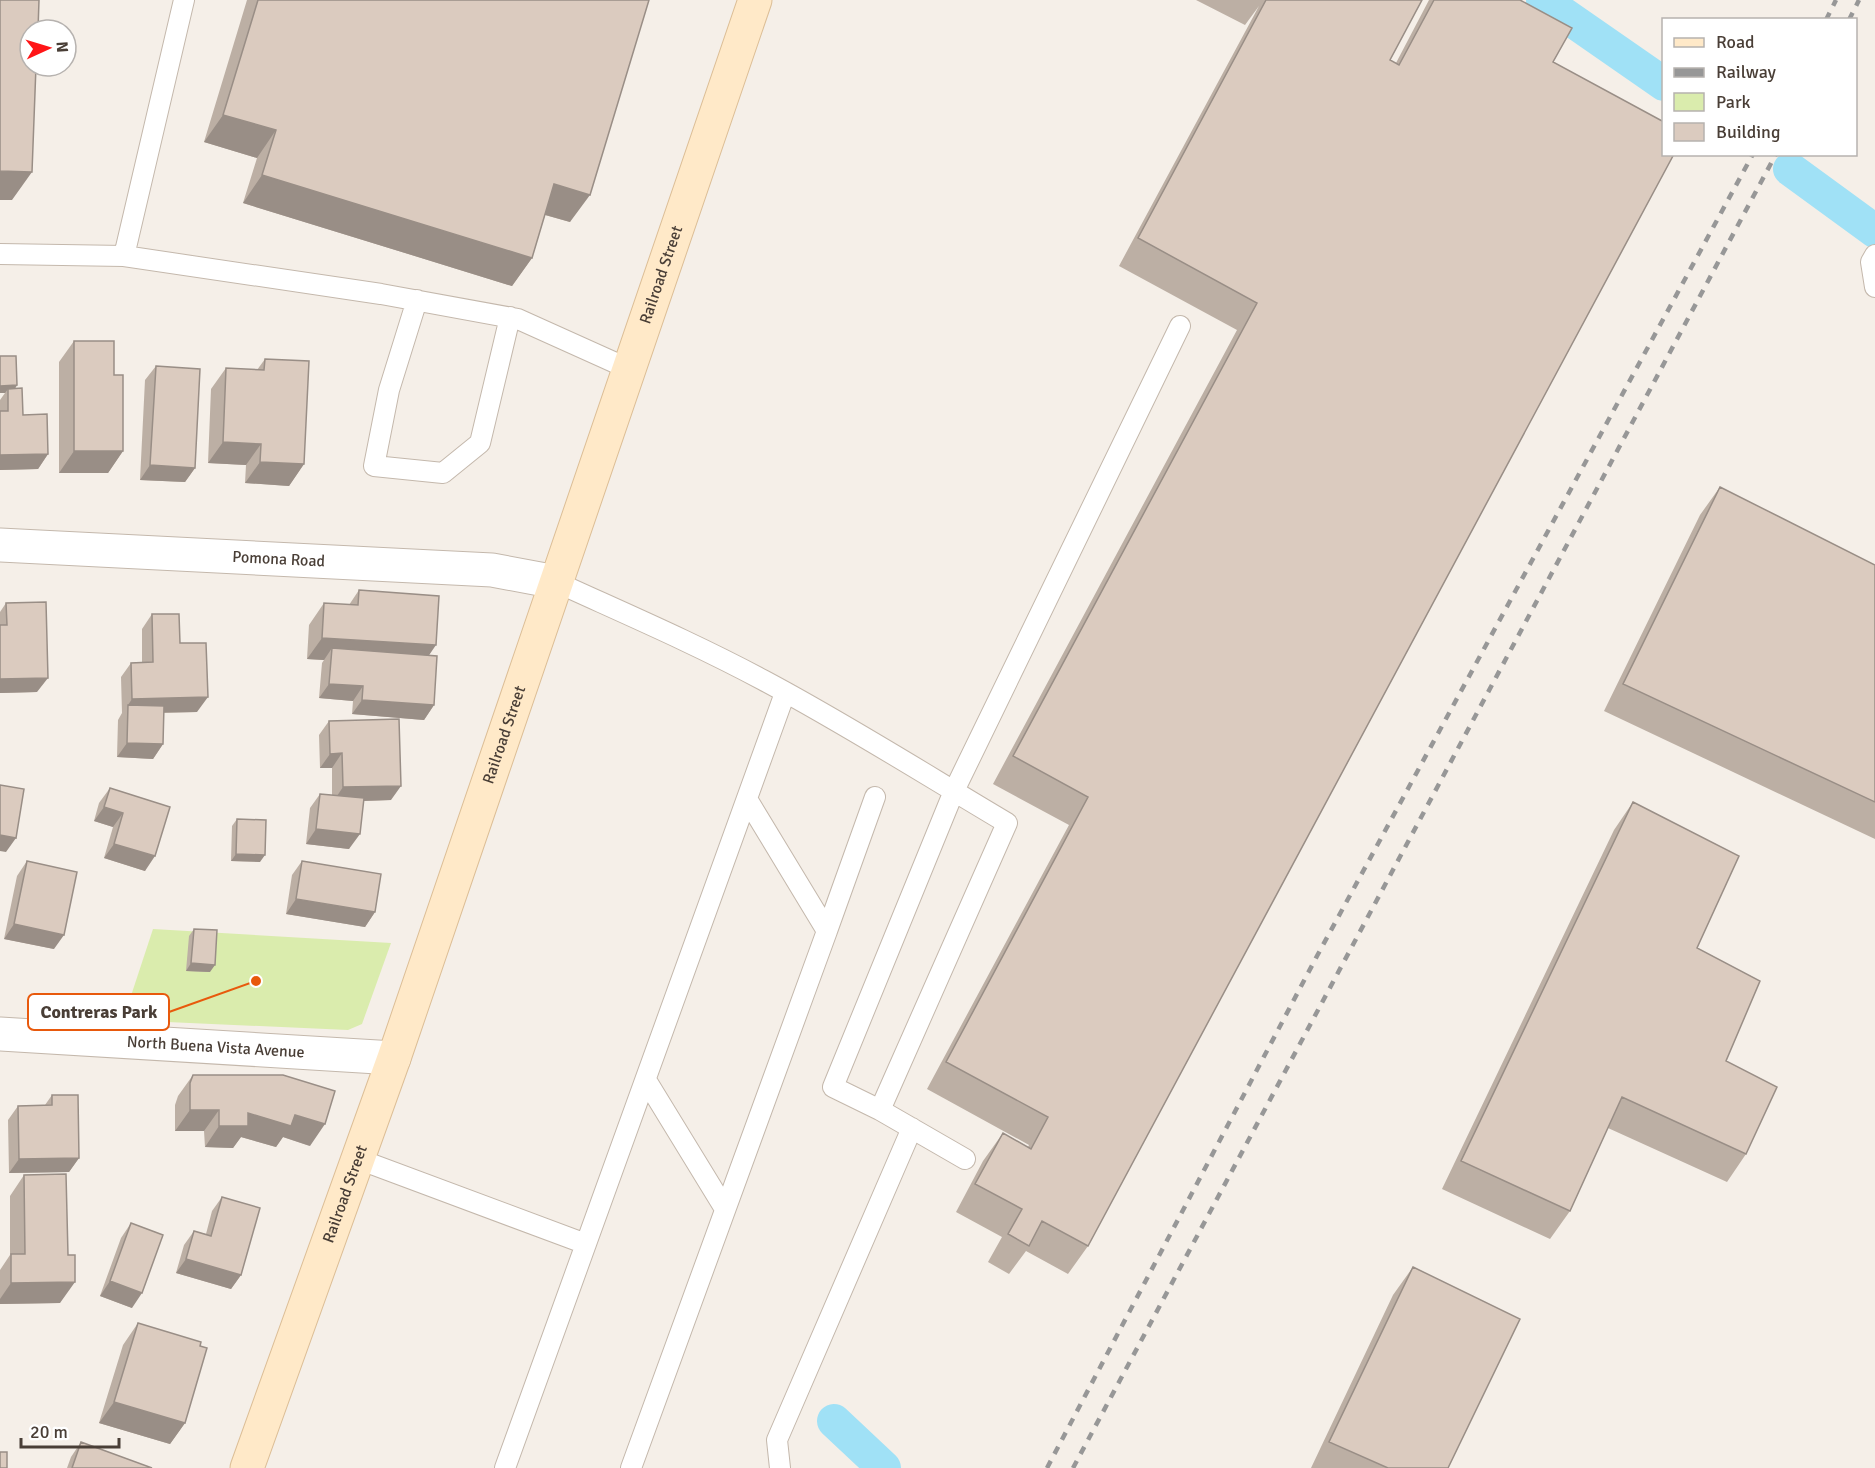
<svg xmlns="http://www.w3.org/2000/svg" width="1875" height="1468" viewBox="0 0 1875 1468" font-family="Signika,sans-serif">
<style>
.green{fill:#daecad}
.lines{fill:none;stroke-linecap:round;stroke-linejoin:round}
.canal{stroke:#a0e1f6;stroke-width:34}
.service-casing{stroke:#c4b8ac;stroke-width:22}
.tertiary-casing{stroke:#c4b8ac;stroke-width:35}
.secondary-casing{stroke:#dcbe96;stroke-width:35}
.service{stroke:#fff;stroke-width:20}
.tertiary{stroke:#fff;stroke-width:33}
.secondary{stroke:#ffe9c8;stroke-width:33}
.rail{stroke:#979797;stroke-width:4.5;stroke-dasharray:8 8;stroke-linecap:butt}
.wall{fill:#bcafa4}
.shaded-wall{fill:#998e86}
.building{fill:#dbcbbf;stroke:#998e86;stroke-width:1.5}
.labels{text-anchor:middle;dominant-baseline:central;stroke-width:4.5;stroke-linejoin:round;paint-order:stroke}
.street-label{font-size:16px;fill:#493e36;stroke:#fff}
.leader{fill:none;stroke:#e8590c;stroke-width:2}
.callout-dot{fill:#e8590c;stroke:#fff;stroke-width:2}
.callout{fill:#fff;stroke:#e8590c;stroke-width:2}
.callout-label{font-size:18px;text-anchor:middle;font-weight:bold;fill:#493e36}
</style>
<rect width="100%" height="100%" fill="#f5efe8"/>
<path class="green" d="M 153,929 L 391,943 L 362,1024 L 348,1030 L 123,1020 Z"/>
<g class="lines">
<path class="canal" d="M 1543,0 L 1664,84
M 1790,169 L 1875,231
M 834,1421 L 884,1468"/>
<g class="service-casing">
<path id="service" d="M 184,0 L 124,256 L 381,294 L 518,319 L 629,369
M 0,254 L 124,256
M 1875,255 L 1871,262 L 1875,287
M 417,300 L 389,390 L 374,466 L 443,473 L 480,443 L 510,317
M 556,582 C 626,614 696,644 763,680 C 846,724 926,775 1007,823 L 880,1110 L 833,1087 L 954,791 L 1180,326
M 827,931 L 875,797
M 646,1080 L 725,1209
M 880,1110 L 965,1159
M 358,1159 L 586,1244
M 505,1468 L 785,693
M 631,1468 L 827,931 L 747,799
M 780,1468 L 777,1440 L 912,1128"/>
</g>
<g class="tertiary-casing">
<g id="tertiary">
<path id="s1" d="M 0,545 L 492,570 L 556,582"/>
<path id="s2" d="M 0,1034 L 394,1058"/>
</g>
</g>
<g class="secondary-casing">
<g id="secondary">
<path id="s3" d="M 247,1468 L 394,1058 L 755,0"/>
</g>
</g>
<use href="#service" class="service"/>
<use href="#tertiary" class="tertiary"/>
<use href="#secondary" class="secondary"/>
<path class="rail" d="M 1826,20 L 1836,0
M 1849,20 L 1859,0
M 1047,1468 L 1317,956 L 1753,154
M 1073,1468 L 1776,154"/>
</g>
<path class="wall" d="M 247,0 L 649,0 L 570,222 L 545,215 L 532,258 L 512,286 L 243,203 L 257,158 L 204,142 Z
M 1196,0 L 1422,0 L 1390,60 L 1396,63 L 1429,0 L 1520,0 L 1553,62 L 1088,1246 L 1068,1274 L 1026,1251 L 1009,1274 L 988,1262 L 1002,1237 L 956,1212 L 983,1161 L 1003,1133 L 1028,1147 L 1029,1145 L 927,1089 L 1069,825 L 993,784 L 1237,330 L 1119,266 L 1259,6 L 1245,25 Z
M 74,341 L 114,375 L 123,451 L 108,473 L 59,473 L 59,362 Z
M 0,356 L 17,385 L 15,389 L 23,415 L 48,454 L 38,469 L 0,470 L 0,400 L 5,393 L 0,393 Z
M 265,359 L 304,464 L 289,486 L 245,483 L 246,465 L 208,463 L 211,389 L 226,368 L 257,370 Z
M 156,366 L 195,468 L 185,482 L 140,480 L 145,380 Z
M 1720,487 L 1875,565 L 1875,839 L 1604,711 L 1700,515 Z
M 359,590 L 429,655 L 434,705 L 424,720 L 352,714 L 353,701 L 319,698 L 322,663 L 324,660 L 307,659 L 309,625 L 324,603 L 349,605 Z
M 6,603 L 37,692 L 0,693 L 0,612 Z
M 152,614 L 180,643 L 197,712 L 164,713 L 163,744 L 153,759 L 117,757 L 118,720 L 122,713 L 121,677 L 131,663 L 142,662 L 142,629 Z
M 329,721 L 391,800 L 363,801 L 349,849 L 306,844 L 310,808 L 320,794 L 332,795 L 332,768 L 320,768 L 319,735 Z
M 110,788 L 170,807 L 145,871 L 104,858 L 113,827 L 94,821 L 99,803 Z
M 1633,802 L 1697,948 L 1726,1061 L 1746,1154 L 1727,1182 L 1608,1128 L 1570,1211 L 1550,1239 L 1442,1189 L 1614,830 Z
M 237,819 L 260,862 L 231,861 L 232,826 Z
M 27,861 L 54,949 L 4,939 L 17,876 Z
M 302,861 L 375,912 L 365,927 L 286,914 L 292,875 Z
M 194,929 L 210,972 L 186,971 L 189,936 Z
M 193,1075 L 310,1146 L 283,1137 L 276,1147 L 241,1137 L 233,1148 L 205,1147 L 204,1131 L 175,1131 L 175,1105 L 178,1096 Z
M 52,1095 L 79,1158 L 69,1172 L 9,1173 L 8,1120 L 18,1106 L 45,1105 Z
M 24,1175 L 68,1255 L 60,1303 L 0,1304 L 0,1270 L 10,1255 L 10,1196 Z
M 222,1197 L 241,1275 L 231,1289 L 176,1273 L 184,1245 L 194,1231 L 206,1234 L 212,1211 Z
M 131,1223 L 132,1308 L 100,1296 L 121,1238 Z
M 1413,1267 L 1448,1468 L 1311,1468 L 1393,1295 Z
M 138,1323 L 185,1423 L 170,1444 L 99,1423 L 123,1345 Z
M 81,1442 L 152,1468 L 67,1468 L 71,1457 Z"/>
<path class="shaded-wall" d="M 223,115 L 276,130 L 257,158 L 204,142 Z
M 0,171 L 32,172 L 12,200 L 0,200 Z
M 262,175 L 532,258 L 512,286 L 243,203 Z
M 554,184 L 590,195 L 570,222 L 535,212 Z
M 17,385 L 12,393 L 8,389 L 5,393 L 0,393 L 0,386 Z
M 223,442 L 261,444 L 246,465 L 208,463 Z
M 74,451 L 123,451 L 108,473 L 59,473 Z
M 48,454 L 38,469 L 0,470 L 0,455 Z
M 260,462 L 304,464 L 289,486 L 245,483 Z
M 150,465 L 195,468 L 185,482 L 140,480 Z
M 322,638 L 436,645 L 421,667 L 332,648 L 324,660 L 307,659 Z
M 48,678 L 37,692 L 0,693 L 0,679 Z
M 329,684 L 363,686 L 353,701 L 319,698 Z
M 208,697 L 197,712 L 128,713 L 128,705 L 122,714 L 132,699 Z
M 362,700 L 434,705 L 424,720 L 352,714 Z
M 127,743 L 163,744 L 153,759 L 117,757 Z
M 342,753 L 332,768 L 320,768 L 330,754 Z
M 401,786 L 391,800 L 333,802 L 343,787 Z
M 104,807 L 123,813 L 113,827 L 94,821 Z
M 316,829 L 360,834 L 349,849 L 306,844 Z
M 0,835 L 16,838 L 6,852 L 0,851 Z
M 114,844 L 155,856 L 145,871 L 104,858 Z
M 236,854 L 265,855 L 260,862 L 231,861 Z
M 296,899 L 375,912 L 365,927 L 286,914 Z
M 14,924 L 64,935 L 54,949 L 4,939 Z
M 191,963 L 215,965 L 210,972 L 186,971 Z
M 190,1110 L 219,1110 L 204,1131 L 175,1131 Z
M 248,1113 L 295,1115 L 325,1124 L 310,1146 L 283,1137 L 276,1147 L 241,1137 L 233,1148 L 205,1147 L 219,1126 Z
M 79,1158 L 69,1172 L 9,1173 L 19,1159 Z
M 186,1259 L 241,1275 L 231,1289 L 176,1273 Z
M 110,1281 L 142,1293 L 132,1308 L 100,1296 Z
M 75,1282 L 60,1303 L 0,1304 L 0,1299 L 11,1283 Z
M 114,1402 L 185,1423 L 170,1444 L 99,1423 Z"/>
<path class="building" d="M 0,0 L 39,0 L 38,30 L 30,30 L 30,66 L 36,66 L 32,172 L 0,171 Z
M 258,0 L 649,0 L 590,195 L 554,184 L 532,258 L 262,175 L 276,130 L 223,115 Z
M 1266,0 L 1422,0 L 1390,60 L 1399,65 L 1434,0 L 1520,0 L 1572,28 L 1553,62 L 1664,122 L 1664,154 L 1674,154 L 1088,1246 L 1042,1221 L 1029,1246 L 1008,1234 L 1022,1209 L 975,1184 L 1003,1133 L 1031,1149 L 1048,1117 L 946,1062 L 1088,797 L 1013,756 L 1257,303 L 1138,238 Z
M 74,341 L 114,341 L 114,375 L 123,375 L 123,451 L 74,451 Z
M 0,356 L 16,356 L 17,385 L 0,386 Z
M 265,359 L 309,361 L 304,464 L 260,462 L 261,444 L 223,442 L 226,368 L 264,370 Z
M 156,366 L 200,369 L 195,468 L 150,465 Z
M 22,388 L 23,415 L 47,414 L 48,454 L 0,455 L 0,411 L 8,411 L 8,389 Z
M 1720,487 L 1875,565 L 1875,802 L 1623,684 Z
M 359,590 L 439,596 L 436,645 L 322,638 L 324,603 L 358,605 Z
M 46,602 L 48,678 L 0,679 L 0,625 L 7,625 L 6,603 Z
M 152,614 L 179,614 L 180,643 L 206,643 L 208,697 L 132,699 L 131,663 L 153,662 Z
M 332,648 L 437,656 L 434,705 L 362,700 L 363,686 L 329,684 Z
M 128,705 L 164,706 L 163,744 L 127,743 Z
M 399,719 L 401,786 L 343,787 L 342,753 L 330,754 L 329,721 Z
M 0,785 L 24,789 L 16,838 L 0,835 Z
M 110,788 L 170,807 L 155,856 L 114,844 L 123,813 L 104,807 Z
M 320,794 L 364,798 L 360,834 L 316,829 Z
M 1633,802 L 1739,856 L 1697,948 L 1760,981 L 1726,1061 L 1777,1087 L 1746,1154 L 1622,1097 L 1570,1211 L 1461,1161 Z
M 237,819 L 266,820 L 265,855 L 236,854 Z
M 27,861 L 77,872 L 64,935 L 14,924 Z
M 302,861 L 381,874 L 375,912 L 296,899 Z
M 194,929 L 217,930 L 215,965 L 191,963 Z
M 193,1075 L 283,1075 L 335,1091 L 325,1124 L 295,1115 L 291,1126 L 248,1113 L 248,1126 L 219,1126 L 219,1110 L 190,1110 L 190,1083 Z
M 52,1095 L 78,1095 L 79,1158 L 19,1159 L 18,1106 L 52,1105 Z
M 66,1174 L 68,1255 L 75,1255 L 75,1282 L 11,1283 L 11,1254 L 25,1254 L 24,1175 Z
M 222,1197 L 260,1208 L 241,1275 L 186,1259 L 194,1231 L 211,1236 Z
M 131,1223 L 163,1235 L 142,1293 L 110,1281 Z
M 1413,1267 L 1520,1319 L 1448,1468 L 1388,1468 L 1329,1442 Z
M 138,1323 L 201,1342 L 200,1346 L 207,1348 L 185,1423 L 114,1402 Z
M 81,1442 L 152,1468 L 72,1468 Z
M 0,1452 L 7,1452 L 7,1468 L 0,1468 Z"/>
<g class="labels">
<g class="street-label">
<text stroke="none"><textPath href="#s3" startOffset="1263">Railroad Street</textPath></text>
<text stroke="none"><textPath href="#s1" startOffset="279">Pomona Road</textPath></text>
<text stroke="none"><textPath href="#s3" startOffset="777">Railroad Street</textPath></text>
<text stroke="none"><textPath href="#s2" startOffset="216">North Buena Vista Avenue</textPath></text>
<text stroke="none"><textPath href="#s3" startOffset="291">Railroad Street</textPath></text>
</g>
</g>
<path class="leader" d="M256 981L169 1012"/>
<circle class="callout-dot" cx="256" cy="981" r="6"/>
<rect class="callout" x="28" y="994" width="141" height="36" rx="6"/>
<g class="callout-label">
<text x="99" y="1018">Contreras Park</text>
</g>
<rect x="1662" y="18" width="195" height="138" fill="#ffffff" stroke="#b6b2af" stroke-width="1.5"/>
<rect x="1674" y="38" width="30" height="9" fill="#ffe9c8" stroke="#b6b2af" stroke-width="1.5"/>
<text x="1716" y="48" font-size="18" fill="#493e36">Road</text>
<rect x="1674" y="68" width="30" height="9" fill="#979797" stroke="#b6b2af" stroke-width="1.5"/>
<text x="1716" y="78" font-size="18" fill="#493e36">Railway</text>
<rect x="1674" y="93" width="30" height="18" fill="#daecad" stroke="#b6b2af" stroke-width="1.5"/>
<text x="1716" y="108" font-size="18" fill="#493e36">Park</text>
<rect x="1674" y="123" width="30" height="18" fill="#dbcbbf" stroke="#b6b2af" stroke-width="1.5"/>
<text x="1716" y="138" font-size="18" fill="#493e36">Building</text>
<g transform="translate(48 48) rotate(86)"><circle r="28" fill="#ffffff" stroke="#b6b2af" stroke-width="1.5"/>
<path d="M0-4.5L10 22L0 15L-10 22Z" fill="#ff1517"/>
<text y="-9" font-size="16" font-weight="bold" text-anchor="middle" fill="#493e36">N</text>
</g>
<path d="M21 1438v9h98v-9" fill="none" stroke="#493e36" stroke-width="3"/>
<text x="30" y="1438" font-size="18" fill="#493e36" stroke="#ffffff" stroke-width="4.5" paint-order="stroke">20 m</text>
</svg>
